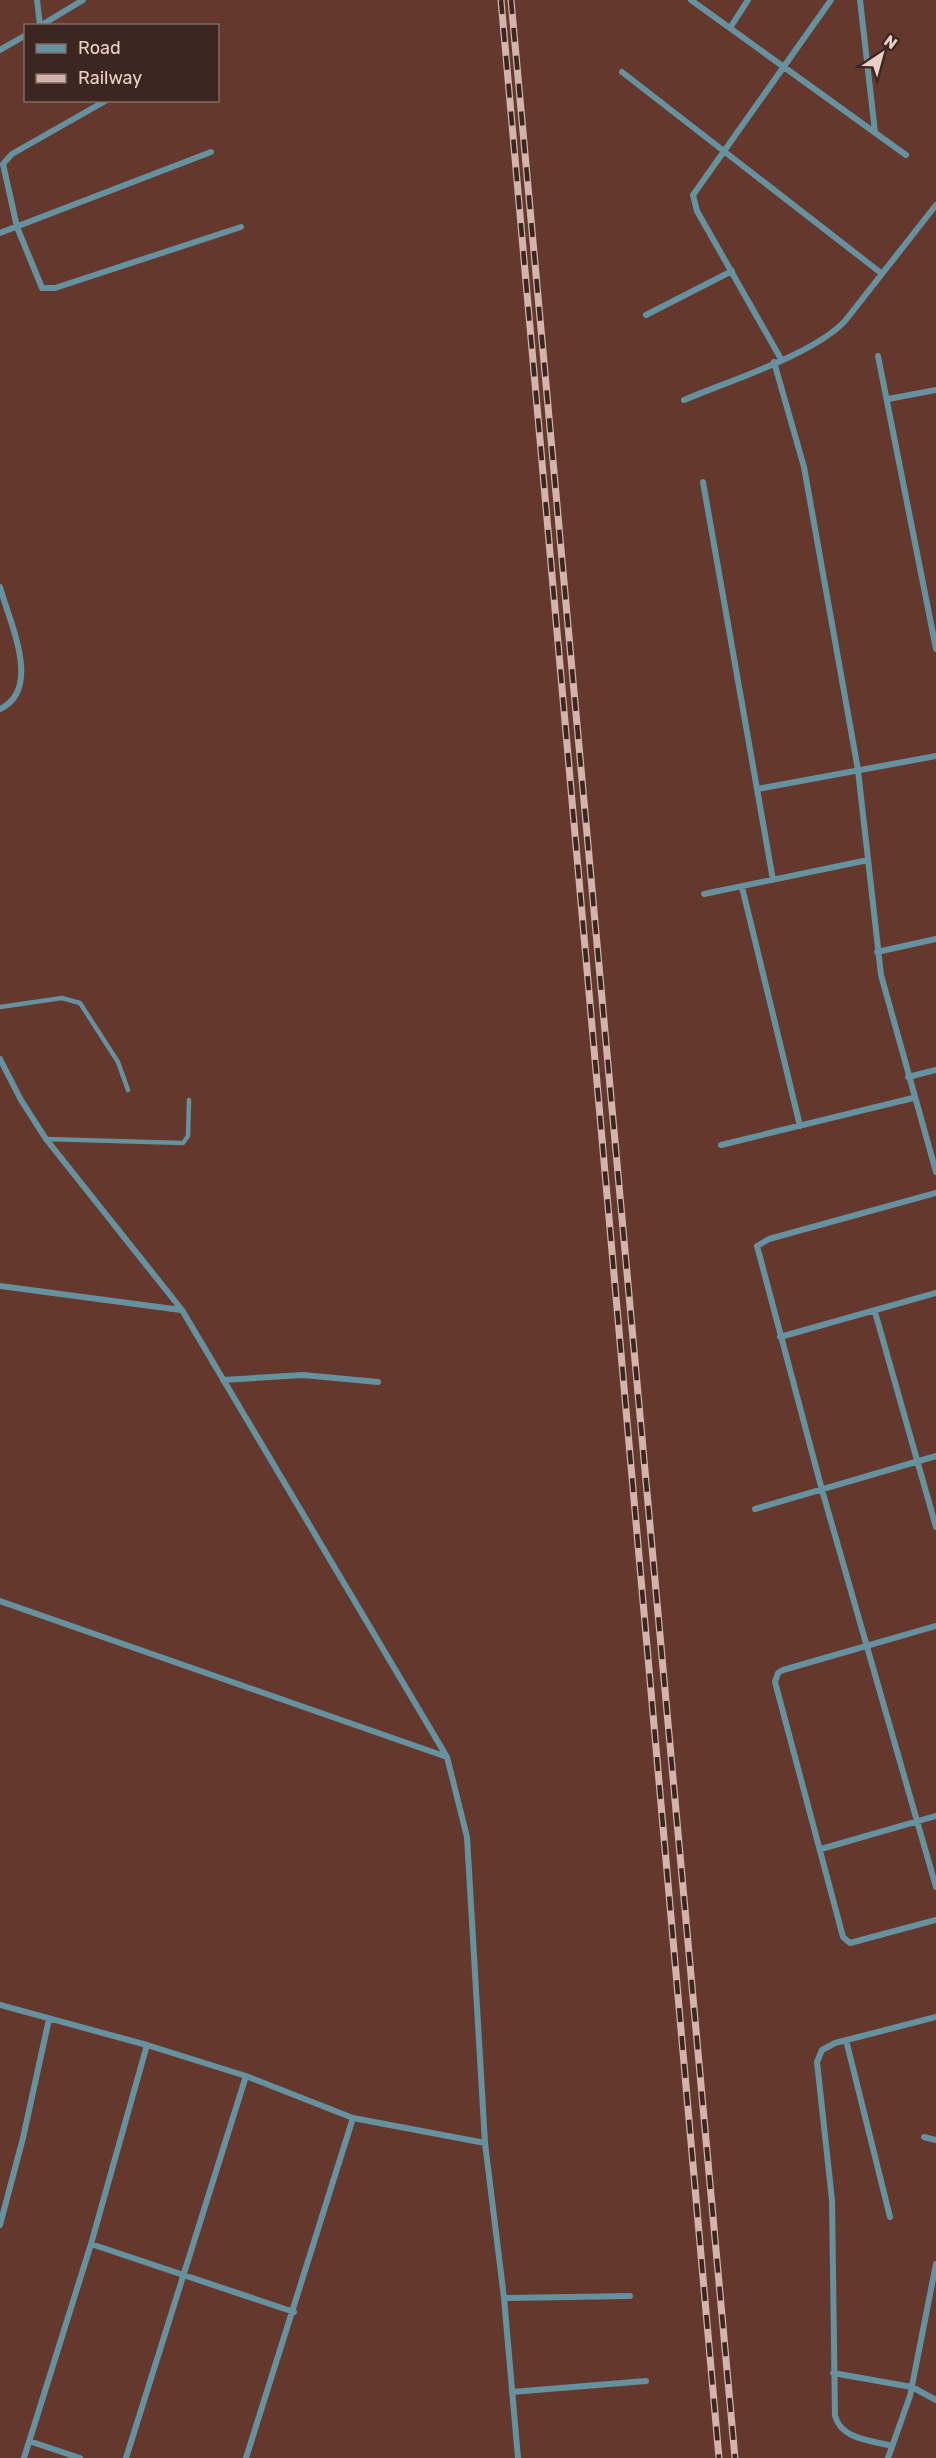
<svg xmlns="http://www.w3.org/2000/svg" width="936" height="2458" viewBox="0 0 936 2458" font-family="Rubik,sans-serif">
<style>
.lines{fill:none;stroke-linecap:round;stroke-linejoin:round}
.service{stroke:#65929e;stroke-width:4.5}
.minor{stroke:#65929e;stroke-width:6}
.rail-casing{stroke:#d2b4ac;stroke-width:7}
.rail{stroke:#3b2620;stroke-width:4.5;stroke-dasharray:14;stroke-linecap:butt}
</style>
<rect width="100%" height="100%" fill="#64382c"/>
<g class="lines">
<path class="service" d="M 0,1007 L 62,998 L 80,1003 L 118,1062 L 128,1090
M 46,1139 L 183,1143 L 188,1136 L 189,1100"/>
<path class="minor" d="M 37,0 L 40,26
M 691,0 L 906,155
M 860,0 L 875,132
M 40,26 L 83,0
M 730,28 L 748,0
M 0,50 L 26,35
M 622,72 L 881,273
M 107,100 L 12,154 L 3,164 L 17,227 L 42,288 L 55,288 L 241,227
M 0,233 L 211,152
M 646,315 L 732,271
M 878,356 L 936,649
M 781,359 L 697,211 L 693,195 L 831,0
M 774,362 L 804,467 L 858,770 L 881,975 L 936,1172
M 888,399 L 936,390
M 684,400 C 728,381 813,355 845,321 L 936,205
M 703,482 L 773,880
M 0,587 C 9,621 43,689 0,709
M 757,789 L 936,756
M 742,887 L 800,1126
M 704,894 L 868,860
M 877,952 L 936,939
M 0,1059 L 21,1100 L 46,1139 L 182,1310 L 447,1757 L 467,1837 L 485,2143 L 504,2298 L 518,2458
M 908,1077 L 936,1070
M 721,1145 L 913,1098
M 936,1193 L 769,1239 L 757,1246 L 822,1490 L 936,1887
M 0,1286 L 181,1310
M 875,1312 L 936,1527
M 780,1337 L 936,1293
M 223,1380 L 303,1375 L 378,1382
M 755,1509 L 936,1456
M 0,1601 L 447,1757
M 936,1626 L 783,1670 L 778,1673 L 775,1682 L 843,1937 L 850,1943 L 936,1920
M 821,1849 L 936,1816
M 0,2005 L 147,2045 L 246,2076 L 353,2118 L 485,2143
M 846,2040 L 890,2217
M 924,2137 L 936,2140
M 0,2225 L 23,2138 L 49,2019
M 91,2244 L 294,2312
M 504,2298 L 630,2296
M 833,2373 L 912,2387 L 936,2400
M 512,2392 L 646,2381
M 29,2441 L 80,2458
M 892,2446 C 871,2440 842,2440 835,2416 L 832,2200 L 817,2062 L 822,2050 L 835,2043 L 936,2017
M 24,2458 L 91,2244 L 147,2045
M 126,2458 L 246,2076
M 246,2458 L 353,2118
M 888,2458 L 910,2396 L 936,2264"/>
<g class="rail-casing">
<path id="rail" d="M 501,0 L 719,2458
M 511,0 L 735,2458"/>
</g>
<use href="#rail" class="rail"/>
</g>
<rect x="24" y="24" width="195" height="78" fill="#3b2620" stroke="#816a63" stroke-width="1.5"/>
<rect x="36" y="44" width="30" height="9" fill="#65929e" stroke="#816a63" stroke-width="1.5"/>
<text x="78" y="54" font-size="18" fill="#ebd0c8">Road</text>
<rect x="36" y="74" width="30" height="9" fill="#d2b4ac" stroke="#816a63" stroke-width="1.5"/>
<text x="78" y="84" font-size="18" fill="#ebd0c8">Railway</text>
<g transform="translate(882 54) rotate(36)" stroke="#3b2620" stroke-width="4.5" paint-order="stroke">
<path d="M0-4.5L10 22L0 15L-10 22Z" fill="#ebd0c8"/>
<text y="-9" font-size="16" font-weight="bold" text-anchor="middle" fill="#ebd0c8">N</text>
</g>
</svg>
